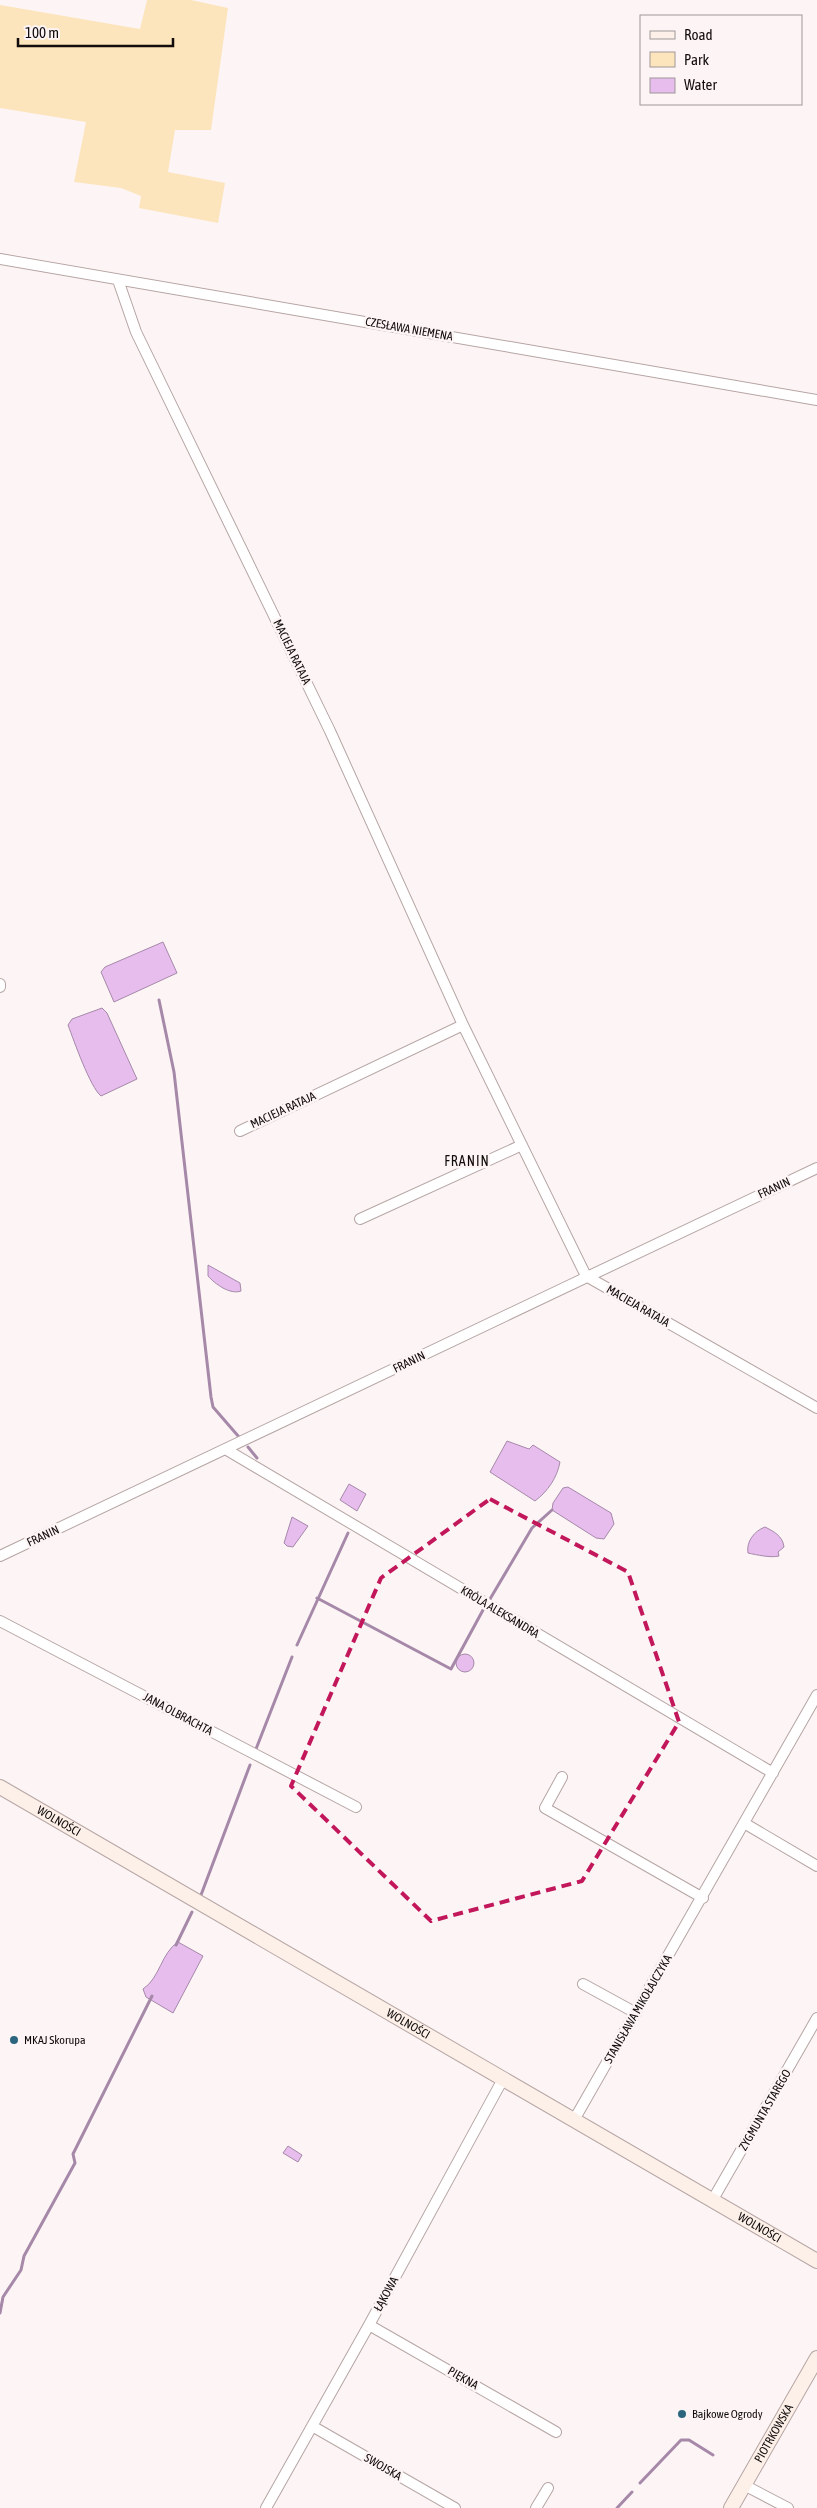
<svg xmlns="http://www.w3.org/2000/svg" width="817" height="2508" viewBox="0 0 817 2508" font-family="'Asap Condensed',sans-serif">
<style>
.green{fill:#fce5bc}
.water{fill:#e6bded;stroke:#a688a9}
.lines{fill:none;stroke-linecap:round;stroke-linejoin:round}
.stream{stroke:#a688a9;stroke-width:3}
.street-casing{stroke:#b6a5a4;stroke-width:12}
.secondary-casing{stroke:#b6a5a4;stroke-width:16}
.street{stroke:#fff;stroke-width:10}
.secondary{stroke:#fcf0e9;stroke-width:14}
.marked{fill:none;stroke:#c2185b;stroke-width:4;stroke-dasharray:10 6;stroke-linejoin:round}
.poi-dot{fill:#2b657e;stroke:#fdf5f5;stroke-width:2}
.labels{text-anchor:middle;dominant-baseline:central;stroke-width:5;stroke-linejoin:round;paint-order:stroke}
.street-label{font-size:12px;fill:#110c0b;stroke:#fdf5f5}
.poi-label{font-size:12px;fill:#110c0b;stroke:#fdf5f5;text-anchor:start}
.neighbourhood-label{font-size:14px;letter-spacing:1px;fill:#110c0b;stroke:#fdf5f5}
</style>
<rect width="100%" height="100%" fill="#fdf5f5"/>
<path class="green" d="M 147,0 L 191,0 L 228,8 L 211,130 L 175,130 L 168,172 L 225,183 L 218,223 L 139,208 L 141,196 L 121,188 L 74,182 L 86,122 L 0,108 L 0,5 L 140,29 Z"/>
<path class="water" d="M 163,942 L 177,973 L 114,1002 L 101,972 L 105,967 Z
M 102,1008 L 107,1013 L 137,1079 L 101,1096 C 90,1087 74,1041 68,1025 L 72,1019 Z
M 208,1265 L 240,1283 L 241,1291 C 230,1295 215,1284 208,1276 Z
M 507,1441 L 529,1449 L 533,1445 L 560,1462 C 557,1478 548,1491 535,1501 L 490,1472 Z
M 349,1484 L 366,1494 L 357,1511 L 340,1500 Z
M 568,1487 L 611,1513 L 614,1524 L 604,1539 L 596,1538 L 552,1510 L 553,1503 L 563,1488 Z
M 292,1517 L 308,1526 L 293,1547 L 287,1546 L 284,1543 Z
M 765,1527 C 773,1531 783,1536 784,1547 L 778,1552 L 779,1556 C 771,1558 757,1555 748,1553 C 746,1542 754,1531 765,1527 Z
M456 1663a9 9 0 1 1 18 0a9 9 0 1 1-18 0Z
M 178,1942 L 203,1956 L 173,2013 L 146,1997 L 143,1989 C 160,1978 161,1953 178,1942 Z
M 288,2146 L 302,2155 L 298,2162 L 283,2153 Z"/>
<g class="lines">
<path class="stream" d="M 159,1000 L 174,1072 L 211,1397 L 213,1407 L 239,1437
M 248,1447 L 257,1458
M 317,1598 L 451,1669 L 483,1610
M 490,1599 L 532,1528 L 552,1510
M 297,1645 L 348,1533
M 256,1749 L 292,1657
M 201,1895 L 250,1765
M 176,1945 L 192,1912
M 0,2313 L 3,2297 L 21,2270 L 24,2256 L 75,2163 L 73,2154 L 152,1996
M 640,2483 L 681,2440 L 689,2440 L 713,2455
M 617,2508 L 632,2492"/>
<g class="street-casing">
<path id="street" d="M 0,259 L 817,400
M 118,280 L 136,332 L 330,731 L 463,1025 L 586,1276 L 817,1408
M 0,984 L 0,987
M 240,1131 L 463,1025
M 360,1219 L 522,1145
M 227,1450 L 773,1773
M 0,1556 C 273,1429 544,1296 817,1168
M 0,1621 L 356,1807
M 562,1777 L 545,1808 L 703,1898
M 744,1823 L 817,1866
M 583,1984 L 636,2013
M 574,2120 L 817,1695
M 712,2201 L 817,2018
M 369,2325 L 556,2432
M 312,2426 L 455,2508
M 744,2485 L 788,2508
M 266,2508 L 369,2325 L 503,2079
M 536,2508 L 548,2488"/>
</g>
<g class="secondary-casing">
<g id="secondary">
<path id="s1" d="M 0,1787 L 817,2261"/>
<path id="s2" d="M 731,2508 L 817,2358"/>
</g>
</g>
<use href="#street" class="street"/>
<use href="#secondary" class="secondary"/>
</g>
<path class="marked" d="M 490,1499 L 628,1572 L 679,1722 L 582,1881 L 431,1921 L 291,1786 L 381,1578 Z"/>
<g class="poi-dot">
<circle cx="14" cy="2040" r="5"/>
<circle cx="682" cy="2414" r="5"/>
</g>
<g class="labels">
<g class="street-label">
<text transform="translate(409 329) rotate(10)">CZESŁAWA NIEMENA</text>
<text transform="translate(292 652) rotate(64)">MACIEJA RATAJA</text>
<text transform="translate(283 1110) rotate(-25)">MACIEJA RATAJA</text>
<text transform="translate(774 1188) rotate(-25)">FRANIN</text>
<text transform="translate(638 1306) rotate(30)">MACIEJA RATAJA</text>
<text transform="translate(409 1362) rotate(-26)">FRANIN</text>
<text transform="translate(43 1536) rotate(-25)">FRANIN</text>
<text transform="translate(500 1612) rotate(31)">KRÓLA ALEKSANDRA</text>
<text transform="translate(178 1714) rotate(28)">JANA OLBRACHTA</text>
<text stroke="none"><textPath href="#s1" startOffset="68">WOLNOŚCI</textPath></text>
<text transform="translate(638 2009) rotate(-60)">STANISŁAWA MIKOŁAJCZYKA</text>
<text stroke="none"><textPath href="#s1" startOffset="472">WOLNOŚCI</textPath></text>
<text transform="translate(765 2110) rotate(-60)">ZYGMUNTA STAREGO</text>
<text stroke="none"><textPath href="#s1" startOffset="878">WOLNOŚCI</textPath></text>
<text transform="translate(386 2294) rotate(-61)">ŁĄKOWA</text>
<text transform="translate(463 2378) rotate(30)">PIĘKNA</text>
<text stroke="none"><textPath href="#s2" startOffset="86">PIOTRKOWSKA</textPath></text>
<text transform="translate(383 2467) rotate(30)">SWOJSKA</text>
</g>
<g class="poi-label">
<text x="24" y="2040">MKAJ Skorupa</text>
<text x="692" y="2414">Bajkowe Ogrody</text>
</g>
<g class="neighbourhood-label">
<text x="467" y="1161">FRANIN</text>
</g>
</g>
<rect x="640" y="15" width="162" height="90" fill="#fdf5f5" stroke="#9f9897"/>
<rect x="650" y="31" width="25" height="8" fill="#fcf0e9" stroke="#9f9897"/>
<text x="684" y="40" font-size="15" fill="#110c0b">Road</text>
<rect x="650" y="52" width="25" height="15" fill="#fce5bc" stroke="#9f9897"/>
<text x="684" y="65" font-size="15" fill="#110c0b">Park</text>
<rect x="650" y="78" width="25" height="15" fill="#e6bded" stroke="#9f9897"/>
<text x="684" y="90" font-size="15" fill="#110c0b">Water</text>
<path d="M18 38v8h155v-8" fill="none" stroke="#110c0b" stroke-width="2.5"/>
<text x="25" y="38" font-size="15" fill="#110c0b" stroke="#fdf5f5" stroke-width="4" paint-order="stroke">100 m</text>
</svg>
